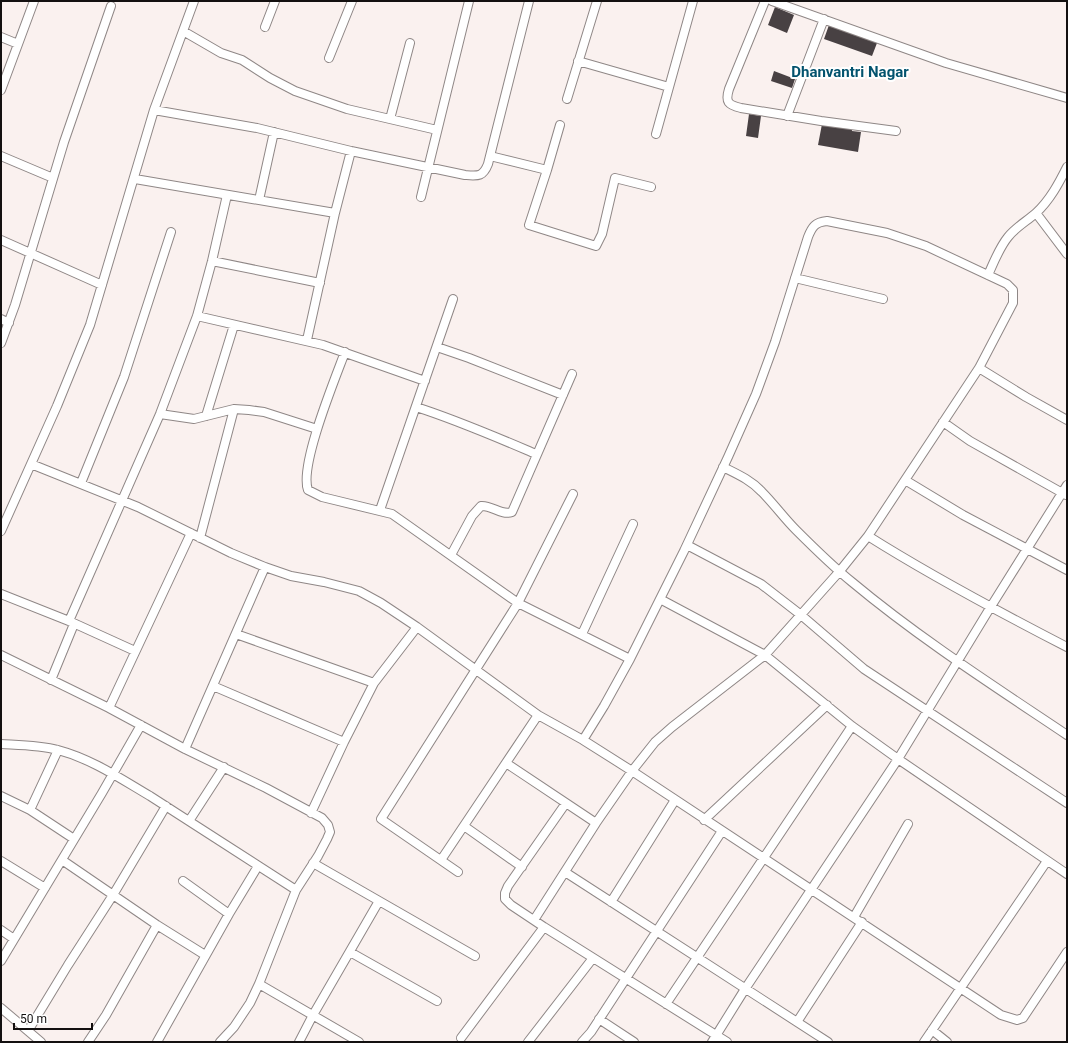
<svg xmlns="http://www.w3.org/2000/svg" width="1068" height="1043" viewBox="0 0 1068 1043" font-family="Roboto,sans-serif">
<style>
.building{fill:#484143}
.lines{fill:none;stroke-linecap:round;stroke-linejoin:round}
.street-casing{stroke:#8f8786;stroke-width:10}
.street{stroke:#fff;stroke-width:8}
.labels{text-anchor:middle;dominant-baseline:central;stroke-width:4;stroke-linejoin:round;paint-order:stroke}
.district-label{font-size:15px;font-weight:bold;fill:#03536e;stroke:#fff}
</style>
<rect width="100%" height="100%" fill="#faf1ef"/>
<path class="building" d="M 775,7 L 794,15 L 787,33 L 768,25 Z
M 829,25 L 877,43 L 872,56 L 824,39 Z
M 774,71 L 795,79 L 792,88 L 771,81 Z
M 749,114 L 761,116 L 758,138 L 746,136 Z
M 822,124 L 832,125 L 832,127 L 852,129 L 852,131 L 861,132 L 858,152 L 818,145 Z"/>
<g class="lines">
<g class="street-casing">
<path id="street" d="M 765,1 L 729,89 C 725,102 728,105 741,108 L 821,121 L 896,131
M 772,1 L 946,63 L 1067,98
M 265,27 L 275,1
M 183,31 L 221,53 L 242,60 L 270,78 L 295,91 L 347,109 L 437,130
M 1,37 L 18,44
M 329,58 L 352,1
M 578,61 L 669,87
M 1,90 L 34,1
M 567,99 L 597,1
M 154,110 L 257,128 L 351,151 L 465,175 C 478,176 483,177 488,164 L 529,1
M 787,116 L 824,19
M 390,119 L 410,43
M 656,134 L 693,1
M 1,156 L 53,178
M 490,156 L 547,170 L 529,225 L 596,246 L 602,234 L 615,178 L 651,187
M 547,170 L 560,125
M 135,179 L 335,213
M 421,197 L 469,1
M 259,200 L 274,132
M 1036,213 L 1067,254
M 1,240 L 102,285
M 212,261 L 320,283
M 988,275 C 994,262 999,248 1008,237 C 1016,227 1027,221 1036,213 C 1050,200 1059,183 1067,167
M 795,278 L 883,299
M 197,316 L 323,345 L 425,381
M 1,319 L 9,323
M 307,340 L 335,213 L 351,151
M 1,343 L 15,305 L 64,142 L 111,6
M 437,347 L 469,358 L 563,395
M 345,352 C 335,379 299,466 308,490 L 322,497 L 392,514 L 518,603 L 630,659
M 979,368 L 1026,397 L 1067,420
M 416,407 C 457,420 496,437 536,454
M 160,414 L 194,419 L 234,409 L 249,410 L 264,412 L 317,429
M 206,416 L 234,325
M 943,422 L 970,441 L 1066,495
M 31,464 L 138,507 L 231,553 L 265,567 L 291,576 L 324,582 L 359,591 L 381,603 L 417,627 L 538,715 L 583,740 L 632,771 L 1001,1015 L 1017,1020 L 1023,1018 L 1067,952
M 723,467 C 737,474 751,480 762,492 C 774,504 784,518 796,530 C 814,548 832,566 852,582 C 919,638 994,686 1067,735
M 905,480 L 963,515 L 1067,570
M 81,483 L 124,377 L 171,232
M 380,510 L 453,299
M 1,531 L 57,406 L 90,325 L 154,110 L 194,1
M 868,536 C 933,577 999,612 1067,647
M 200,538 L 234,409
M 687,545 L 761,584 L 801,615 L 864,669 L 1067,803
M 451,555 L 472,516 L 481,506 C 492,505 501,516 512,512 L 572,374
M 1,594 L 69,621 L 135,651
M 660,599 L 765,655 L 852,726 L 898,759 L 1067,874
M 69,621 L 160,414 L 197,316 L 212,261 L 227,195
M 236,634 L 374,683
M 582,634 L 633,524
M 1,655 L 109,708 L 185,749 L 266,788 L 322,818 L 328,825 L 330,832 L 327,839 L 318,856 L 296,890 L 259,984 L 250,1003 L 234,1027 L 220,1042
M 51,680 L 74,624
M 213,686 L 344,742
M 109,708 L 191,533
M 1,744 C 20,745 40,745 58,750 C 92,759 121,779 150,796 C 199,827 247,859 296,890
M 185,749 L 265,567
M 506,763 L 596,823
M 1,796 L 30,810 L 74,839
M 566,803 L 508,886 L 505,893 L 505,899 L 511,905 L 544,927 L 727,1042
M 30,810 L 58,750
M 311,813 L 344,742 L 374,683 L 417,627
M 704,820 L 827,705
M 189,821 L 224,767
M 464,826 L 522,867
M 62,860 L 157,925 L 205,955
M 441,860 L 538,715
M 1,861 L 45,888
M 313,863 L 475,956
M 458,872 L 381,819 L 518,603 L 573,494
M 565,872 L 828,1042
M 183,881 L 229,914
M 611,902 L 675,800
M 854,917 L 908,824
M 534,920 L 596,823 L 632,771 L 655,742 L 672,727 L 765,655 L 839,572 L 868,536 L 979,368 L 1013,303 L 1013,290 L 1007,284 L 926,246 L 887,233 L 827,221 C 815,222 812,227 808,237 L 775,342 L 756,394 L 728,457 L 684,551 L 630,659 L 604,706 L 583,740
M 1,930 L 14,939
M 350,952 L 437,1001
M 1,961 L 102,793 L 141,725
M 259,984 L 359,1042
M 666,1004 L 852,726
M 1,1008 L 41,1042
M 599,1019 L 634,1042
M 797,1022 L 862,922
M 932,1030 L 947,1042
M 28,1031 L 68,965 L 113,895 L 166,806
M 461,1038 L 544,927
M 88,1042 L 106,1015 L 157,925
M 157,1042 L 229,914 L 258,866
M 299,1042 L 313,1015 L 379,901
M 528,1042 L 593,958
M 582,1042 L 591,1032 L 722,831
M 712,1042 L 745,989 L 898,759 L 990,608 L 1067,485
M 924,1042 L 1047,861"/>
</g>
<use href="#street" class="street"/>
</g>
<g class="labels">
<g class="district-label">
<text x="850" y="72">Dhanvantri Nagar</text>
</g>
</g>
<rect width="1068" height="1043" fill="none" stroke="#131010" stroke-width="4"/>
<path d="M14 1023v6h78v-6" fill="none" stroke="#131010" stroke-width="2"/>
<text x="20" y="1023" font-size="12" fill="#131010" stroke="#ffffff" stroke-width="3" paint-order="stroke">50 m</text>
</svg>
